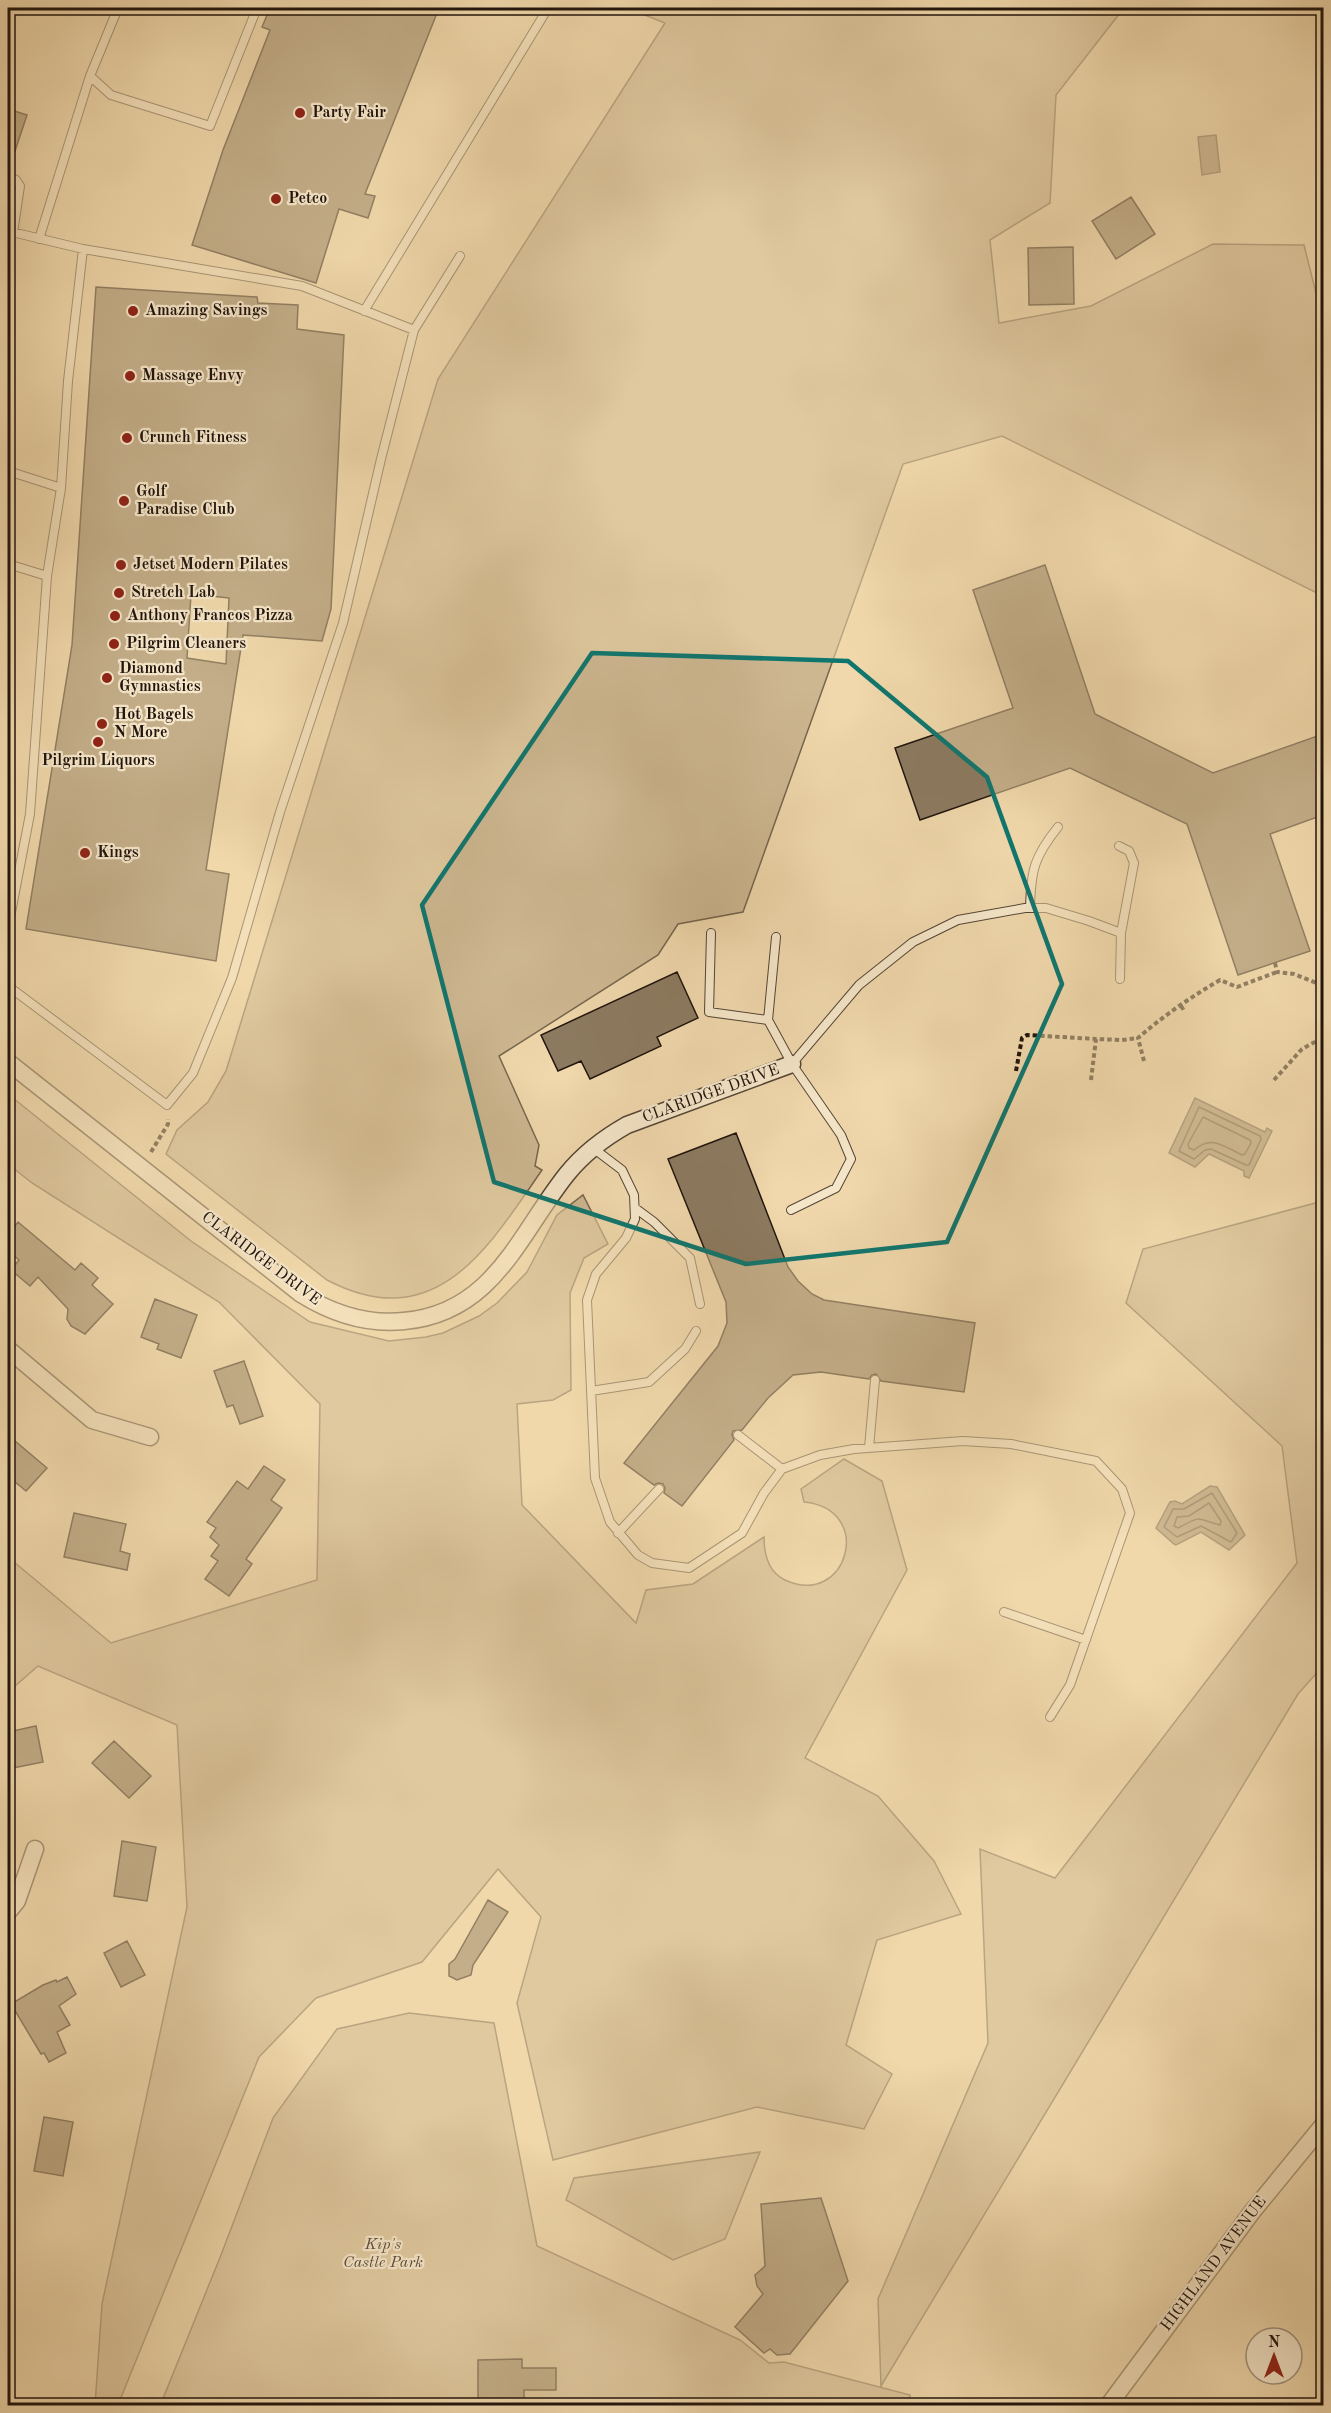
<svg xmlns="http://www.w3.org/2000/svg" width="1331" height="2413" viewBox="0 0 1331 2413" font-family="'Old Standard TT',serif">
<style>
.green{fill:#cdb791;stroke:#76664f;stroke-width:1.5}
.water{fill:#a99576;stroke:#72614c;stroke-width:1.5}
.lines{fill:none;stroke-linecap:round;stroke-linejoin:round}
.shore{stroke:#645442;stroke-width:1.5}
.building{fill:#8c7a60;stroke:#20140d;stroke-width:1.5;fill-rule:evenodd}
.service-casing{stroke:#544535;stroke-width:10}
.minor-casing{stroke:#544535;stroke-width:19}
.path{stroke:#20140d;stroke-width:4;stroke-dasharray:4.5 3;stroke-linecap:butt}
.service{stroke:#f5e6c9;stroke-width:8}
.minor{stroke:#f5e6c9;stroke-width:16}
.marked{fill:none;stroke:#0f766e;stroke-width:4.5;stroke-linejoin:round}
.poi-dot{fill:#8f2418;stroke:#f5e6c9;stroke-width:2}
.labels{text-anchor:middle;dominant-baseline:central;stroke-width:4.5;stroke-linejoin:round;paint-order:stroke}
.poi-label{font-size:16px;font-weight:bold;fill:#20140d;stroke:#f5e6c9;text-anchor:start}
.street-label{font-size:16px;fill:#20140d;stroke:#f5e6c9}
.park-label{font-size:16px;font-style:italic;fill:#5d4d3b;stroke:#f5e6c9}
</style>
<rect width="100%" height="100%" fill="#f0d8ac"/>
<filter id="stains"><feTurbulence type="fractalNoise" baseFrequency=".00333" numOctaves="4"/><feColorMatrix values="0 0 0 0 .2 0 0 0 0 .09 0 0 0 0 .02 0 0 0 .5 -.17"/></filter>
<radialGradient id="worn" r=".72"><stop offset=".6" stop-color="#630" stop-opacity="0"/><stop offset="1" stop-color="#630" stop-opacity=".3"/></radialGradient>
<path class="green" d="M 627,8 L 1161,8 L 1120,13 L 1056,95 L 1050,203 L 990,240 L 999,323 L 1091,306 L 1213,244 L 1304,245 L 1323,321 L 1323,596 L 1002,436 L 903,464 L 743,912 L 678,924 L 658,955 L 499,1056 L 539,1145 L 535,1166 L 542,1170 C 488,1248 436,1337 327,1280 L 166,1154 L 177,1130 L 208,1102 L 226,1071 L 438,379 L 665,23 Z
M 8,1094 L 191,1241 L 310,1322 L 389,1341 L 426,1337 L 443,1333 L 479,1316 L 497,1303 L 527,1272 L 557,1215 L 583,1195 L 608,1244 L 584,1258 L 570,1293 L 571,1390 L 553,1400 L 517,1404 L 522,1505 L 636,1623 L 646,1590 L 693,1584 L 764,1537 C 764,1554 768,1572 785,1580 C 847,1609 876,1509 804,1502 L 801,1489 L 844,1459 L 882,1481 L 907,1570 L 805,1758 L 878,1796 L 934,1861 L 961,1914 L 877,1940 L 846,2045 L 892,2074 L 864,2129 L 757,2107 L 553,2160 L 517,2003 L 541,1917 L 498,1869 L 422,1962 L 316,1998 L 259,2057 L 118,2405 L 95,2405 L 102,2304 L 187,1907 L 177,1725 L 38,1666 L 8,1692 L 8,1557 L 111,1643 L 317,1580 L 320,1404 L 219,1302 L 32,1183 L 8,1164 Z
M 1323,1201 L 1323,1666 L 1298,1694 L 881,2386 L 878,2299 L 988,2043 L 980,1849 L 1055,1878 L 1297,1563 L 1282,1446 L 1126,1303 L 1143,1249 Z
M 409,2013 L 494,2023 L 537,2246 L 740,2340 L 769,2363 L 784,2362 L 910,2395 L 910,2405 L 160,2406 L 221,2255 L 273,2118 L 337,2029 Z
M 760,2152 L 725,2239 L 673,2260 L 566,2200 L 574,2178 Z"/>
<path class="water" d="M 1216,135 L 1220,172 L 1202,175 L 1198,137 Z
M 1195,1098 L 1265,1132 L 1267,1128 L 1272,1131 L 1249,1178 L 1244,1176 L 1244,1171 L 1209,1154 L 1195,1167 L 1169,1153 Z
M 1210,1486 L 1217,1487 L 1245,1535 L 1229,1550 L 1201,1532 L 1176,1545 L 1174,1544 L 1156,1528 L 1170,1502 L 1175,1501 L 1182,1504 Z"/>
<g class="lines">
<path class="shore" d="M 1199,1107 L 1260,1136 L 1261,1139 L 1249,1165 L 1246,1165 L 1211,1149 L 1205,1150 L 1194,1159 L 1179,1151 Z
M 1203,1117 L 1250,1140 L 1251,1143 L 1245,1154 L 1242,1155 C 1223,1146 1212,1135 1194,1150 L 1189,1148 L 1188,1144 Z
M 1212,1493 L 1237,1533 L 1231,1542 L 1201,1526 L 1177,1537 L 1164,1527 L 1173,1509 L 1184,1509 Z
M 1209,1503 L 1221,1521 L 1220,1525 C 1195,1519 1204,1514 1178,1528 L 1174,1526 L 1177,1517 L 1189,1516 Z"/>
</g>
<path class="building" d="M 270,8 L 439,8 L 365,194 L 375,196 L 368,218 L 339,209 L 316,283 L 192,245 L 223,150 L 270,30 L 262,27 Z
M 8,109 L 27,115 L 11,163 L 8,163 Z
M 1131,197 L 1155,234 L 1116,259 L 1092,221 Z
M 1073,247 L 1074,304 L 1029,305 L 1028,248 Z
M 96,287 L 257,297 L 258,303 L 298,305 L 297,329 L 344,335 L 331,609 L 322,641 L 243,635 L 206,870 L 229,874 L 216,961 L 26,929 L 72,645 ZM 191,594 L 229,598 L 226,664 L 187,658 Z
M 1045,565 L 1095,714 L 1213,773 L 1323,734 L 1323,815 L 1270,834 L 1310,951 L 1238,975 L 1187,824 L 1070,768 L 920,820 L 895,748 L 1013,708 L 973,590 Z
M 677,972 L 698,1018 L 657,1037 L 661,1046 L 590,1079 L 581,1061 L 558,1071 L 541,1035 Z
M 736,1133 L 788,1267 L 798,1281 L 812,1294 L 824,1300 L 975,1323 L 964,1392 L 881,1381 L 876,1374 L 872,1375 L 869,1379 L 821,1372 L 793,1375 L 768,1398 L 742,1430 L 733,1431 L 732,1435 L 734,1440 L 682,1506 L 664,1493 L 665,1488 L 663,1484 L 658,1483 L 654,1485 L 624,1463 L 718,1346 L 727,1323 L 726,1302 L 668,1159 Z
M 18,1222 L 75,1270 L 81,1263 L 98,1278 L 92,1285 L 113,1304 L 85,1334 L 71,1326 L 67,1319 L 68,1309 L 38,1277 L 30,1286 L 11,1270 L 19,1260 L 8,1250 L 8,1235 Z
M 155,1299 L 197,1315 L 181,1358 L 157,1349 L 159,1344 L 141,1337 Z
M 244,1361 L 263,1416 L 240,1424 L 233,1405 L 227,1407 L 214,1371 Z
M 8,1435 L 47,1468 L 26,1491 L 8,1476 Z
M 264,1466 L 285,1480 L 271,1500 L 282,1508 L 246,1559 L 252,1564 L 229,1596 L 205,1579 L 218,1561 L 211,1556 L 219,1545 L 210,1537 L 216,1528 L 207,1522 L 237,1481 L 248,1489 Z
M 74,1513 L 126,1524 L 120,1551 L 130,1554 L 127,1570 L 64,1557 Z
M 36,1726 L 43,1762 L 8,1769 L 8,1732 Z
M 114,1741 L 151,1776 L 129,1798 L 92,1763 Z
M 122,1841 L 156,1847 L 147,1901 L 114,1896 Z
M 488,1900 L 508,1912 L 473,1965 L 471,1975 L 457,1980 L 449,1976 L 449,1964 L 455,1959 Z
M 127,1941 L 145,1975 L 121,1987 L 104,1953 Z
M 67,1977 L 76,1994 L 59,2006 L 70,2025 L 57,2032 L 66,2053 L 49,2062 L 44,2053 L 41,2054 L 11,2004 L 43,1985 L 56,1980 L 57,1982 Z
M 44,2117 L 73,2122 L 63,2176 L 34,2171 Z
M 821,2198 L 848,2281 L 790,2354 L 777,2355 L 770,2349 L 764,2353 L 735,2327 L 763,2294 L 757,2286 L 755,2275 L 765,2266 L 761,2204 Z
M 522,2359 L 522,2368 L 556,2368 L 556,2390 L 524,2390 L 524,2406 L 478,2406 L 478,2360 Z"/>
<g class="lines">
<g class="service-casing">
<path id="service" d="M 90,76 L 111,95 L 210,126 L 257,8
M 8,175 L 16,180 L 20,186 L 13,233
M 8,231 L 83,249 L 302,286 L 414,330 L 381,459 L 343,623 L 280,812 L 232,978 L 193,1073 L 167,1105 L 8,986
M 39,239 L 90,76 L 118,8
M 364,311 L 545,13 L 533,8
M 414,330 L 460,256
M 8,471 L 61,488
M 8,564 L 47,576
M 1119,846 L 1129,851 L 1134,863 L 1121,933
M 1030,908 C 1031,870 1034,857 1058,827
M 8,928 L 30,814 L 47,576 L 61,488 L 68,381 L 83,249
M 711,933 L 709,1012 L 768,1020
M 776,937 L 768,1020 L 792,1064 L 841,1135 L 851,1159 L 836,1188 L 791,1210
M 792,1064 L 859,985 L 913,942 L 958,920 L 1025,908 L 1046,908 L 1089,921 L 1121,933 L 1120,979
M 593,1148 L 622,1170 L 634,1195 L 635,1219 L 626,1238 L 596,1274 L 587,1300 L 595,1478 L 610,1522 L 638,1555 L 652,1563 L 689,1568 L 742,1533 L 764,1493 L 782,1469 L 820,1455 L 854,1449 L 963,1441 L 1011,1444 L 1096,1461 L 1122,1489 L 1130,1513 L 1070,1685 L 1050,1717
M 635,1208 L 654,1222 L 690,1258 L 700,1304
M 591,1391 L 649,1382 L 685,1349 L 696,1331
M 738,1435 L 782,1469
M 869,1448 L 875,1380
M 618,1533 L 659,1489
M 1004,1612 L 1086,1640"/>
</g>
<g class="minor-casing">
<path id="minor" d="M 8,1062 L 301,1294 C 333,1314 366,1325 404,1321 C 494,1313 519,1234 567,1174 C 584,1153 604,1138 627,1125 L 792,1064
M 8,1349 L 92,1420 L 150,1437
M 8,1912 L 17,1901 L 35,1849
M 1108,2406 L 1252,2212 L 1324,2124"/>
</g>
<path class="path" d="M 1275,963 L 1277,972 L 1294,974 L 1324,986
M 1181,1006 L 1185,1012
M 1144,1061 L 1138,1038 C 1163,1016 1191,997 1220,980 L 1237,987 L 1277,972
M 1016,1071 L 1022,1038 L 1027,1035 L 1096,1039
M 1091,1080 L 1096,1039 L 1122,1040 L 1138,1038
M 1274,1080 L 1302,1049 L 1324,1037
M 151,1152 L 168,1124 L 168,1119"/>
<use href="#service" class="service"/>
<use href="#minor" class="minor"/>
</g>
<path d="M0 0H1331V2413H0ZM 592,653 L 848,661 L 987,777 L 1062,984 L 947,1242 L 746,1264 L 494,1182 L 422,905 Z" fill="#f0d8ac" fill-opacity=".55" fill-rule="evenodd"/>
<path class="marked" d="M 592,653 L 848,661 L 987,777 L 1062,984 L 947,1242 L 746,1264 L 494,1182 L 422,905 Z"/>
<g class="poi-dot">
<circle cx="300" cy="113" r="6"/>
<circle cx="276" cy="199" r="6"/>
<circle cx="133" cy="311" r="6"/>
<circle cx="130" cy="376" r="6"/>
<circle cx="127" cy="438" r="6"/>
<circle cx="124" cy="501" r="6"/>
<circle cx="121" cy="565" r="6"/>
<circle cx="119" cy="593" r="6"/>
<circle cx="115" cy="616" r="6"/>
<circle cx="114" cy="644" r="6"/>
<circle cx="107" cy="678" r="6"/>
<circle cx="102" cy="724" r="6"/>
<circle cx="98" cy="742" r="6"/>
<circle cx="85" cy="853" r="6"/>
</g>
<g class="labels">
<g class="poi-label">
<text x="312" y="113">Party Fair</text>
<text x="288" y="199">Petco</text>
<text x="145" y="311">Amazing Savings</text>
<text x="142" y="376">Massage Envy</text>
<text x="139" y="438">Crunch Fitness</text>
<text x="136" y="492">Golf<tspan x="136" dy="18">Paradise Club</tspan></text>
<text x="133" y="565">Jetset Modern Pilates</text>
<text x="131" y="593">Stretch Lab</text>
<text x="127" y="616">Anthony Francos Pizza</text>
<text x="126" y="644">Pilgrim Cleaners</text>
<text x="119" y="669">Diamond<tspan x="119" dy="18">Gymnastics</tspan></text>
<text x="114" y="715">Hot Bagels<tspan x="114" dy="18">N More</tspan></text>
<text x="98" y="761" text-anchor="middle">Pilgrim Liquors</text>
<text x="97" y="853">Kings</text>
</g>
<g class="street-label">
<text transform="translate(711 1094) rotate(-20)">CLARIDGE DRIVE</text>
<text transform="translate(261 1259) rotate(37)">CLARIDGE DRIVE</text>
<text transform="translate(1214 2264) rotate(-53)">HIGHLAND AVENUE</text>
</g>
<g class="park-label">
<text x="383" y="2245">Kip's<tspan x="383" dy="18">Castle Park</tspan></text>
</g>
</g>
<rect width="1331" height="2413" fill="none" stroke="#f0d8ac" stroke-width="30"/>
<rect x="9" y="9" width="1313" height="2395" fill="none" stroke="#20140d" stroke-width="3"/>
<rect x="15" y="15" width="1301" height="2383" fill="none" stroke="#20140d" stroke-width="1.5"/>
<g transform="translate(1274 2356)"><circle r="28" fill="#f5e6c9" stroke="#a0927e" stroke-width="1.5"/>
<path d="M0-4.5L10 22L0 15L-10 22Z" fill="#8f2418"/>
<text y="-9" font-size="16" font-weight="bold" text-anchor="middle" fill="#20140d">N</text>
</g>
<rect width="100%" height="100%" filter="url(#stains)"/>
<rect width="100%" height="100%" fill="url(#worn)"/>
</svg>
